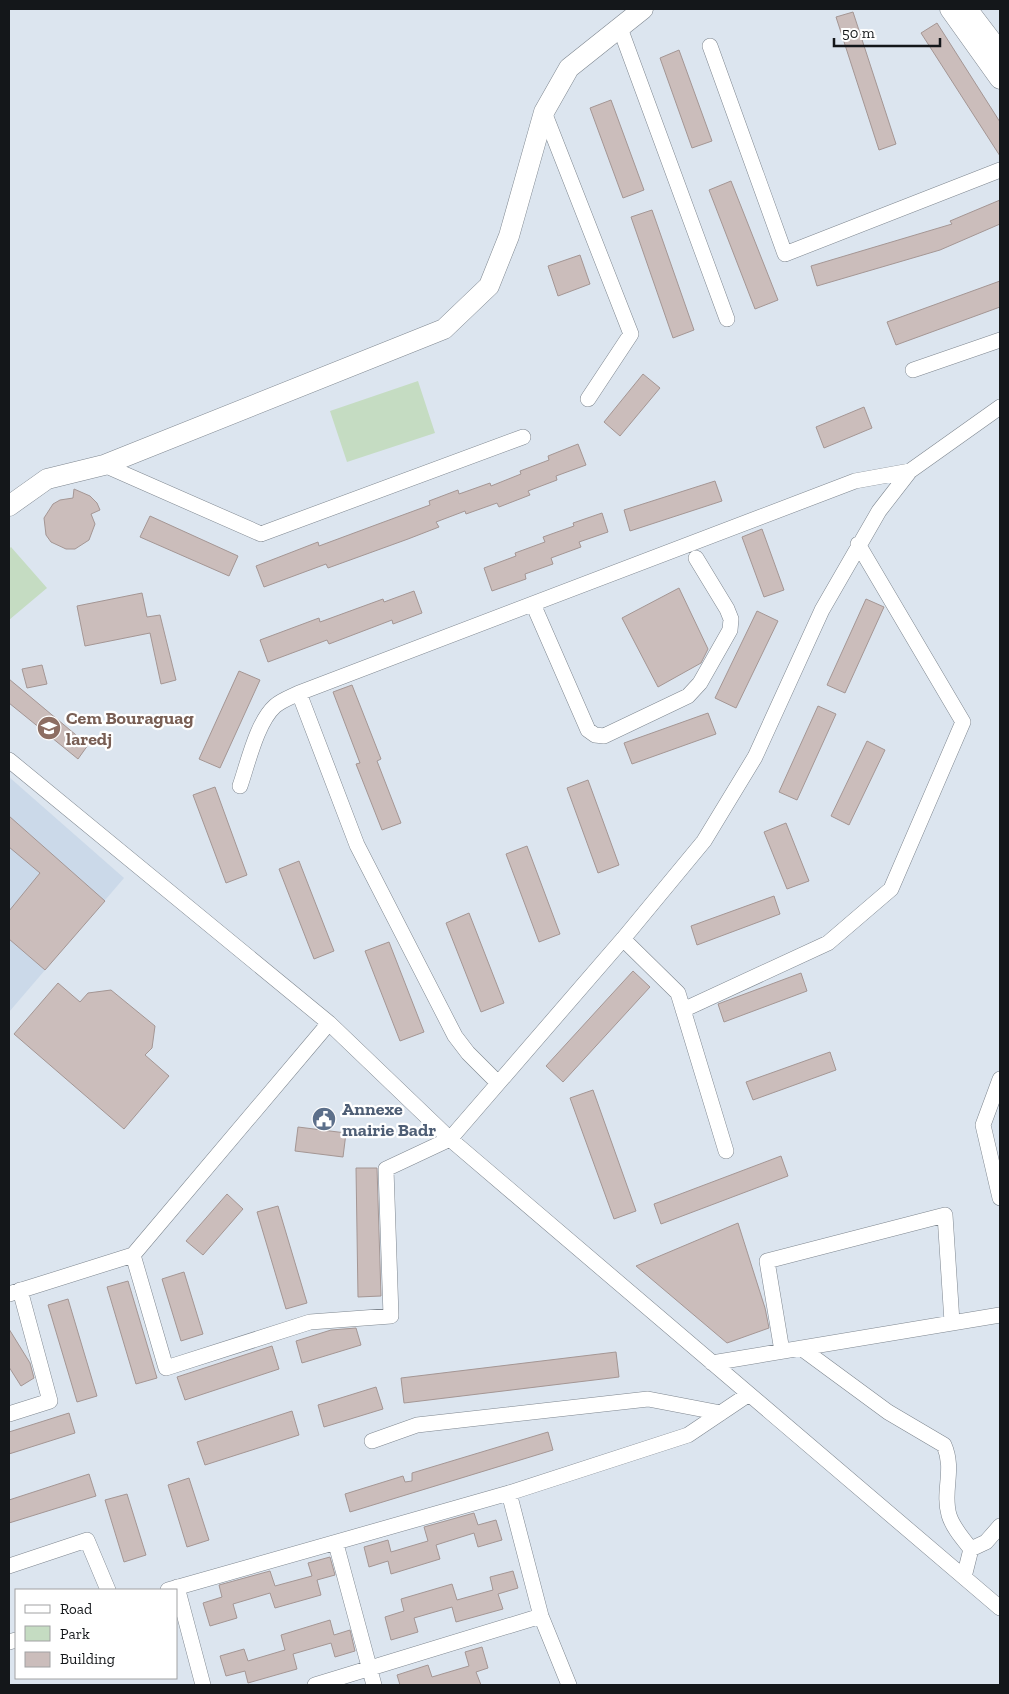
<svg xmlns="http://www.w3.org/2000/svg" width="1009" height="1694" viewBox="0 0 1009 1694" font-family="'Zilla Slab',serif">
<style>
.built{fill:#cbd9e9}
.green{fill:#c5dcc2}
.building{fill:#cbbdbb;stroke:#a49694}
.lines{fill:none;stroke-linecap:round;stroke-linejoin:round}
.minor-casing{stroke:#7e868f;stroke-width:16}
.major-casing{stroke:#7e868f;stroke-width:21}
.minor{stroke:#fff;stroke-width:15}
.major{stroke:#fff;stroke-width:20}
.labels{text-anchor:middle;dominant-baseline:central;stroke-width:4.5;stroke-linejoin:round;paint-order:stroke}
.education-label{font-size:18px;font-weight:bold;fill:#785e54;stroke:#fff;text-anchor:start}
.service-label{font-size:18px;font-weight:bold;fill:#4e5e75;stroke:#fff;text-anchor:start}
</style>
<rect width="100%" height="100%" fill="#dce5ef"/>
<path class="built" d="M 9,777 L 124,878 L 9,1012 Z"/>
<path class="green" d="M 418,381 L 435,433 L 347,462 L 330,411 Z
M 11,547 L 47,588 L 9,620 L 9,549 Z"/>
<path class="building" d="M 853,12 L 896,144 L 879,150 L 836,17 Z
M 937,23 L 1000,122 L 1000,156 L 921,33 Z
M 679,50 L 712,141 L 692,148 L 660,58 Z
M 611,100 L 644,190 L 623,198 L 590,108 Z
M 731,181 L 778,300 L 755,309 L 709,190 Z
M 1000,200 L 1000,224 L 940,250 L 817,286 L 811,266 L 952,224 L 950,221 Z
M 652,210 L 694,330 L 673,338 L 631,217 Z
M 580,255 L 590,284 L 558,296 L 548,266 Z
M 1000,281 L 1000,307 L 896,345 L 887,322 Z
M 643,374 L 660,388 L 620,436 L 604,422 Z
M 864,407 L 872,428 L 824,448 L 816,427 Z
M 578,444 L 586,465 L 556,476 L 557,480 L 528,491 L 530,495 L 499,507 L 497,503 L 466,514 L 465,511 L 436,522 L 439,527 L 408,539 L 328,568 L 326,564 L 264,587 L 256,566 L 318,542 L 319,546 L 381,523 L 430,505 L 429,501 L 458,490 L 459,494 L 490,483 L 491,486 L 521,474 L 520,471 L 549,460 L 548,456 Z
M 715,481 L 722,501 L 630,531 L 624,510 Z
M 74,489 L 90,496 L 97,503 L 100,510 L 91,514 L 95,524 L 89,540 L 75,549 L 66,549 L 51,542 L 46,535 L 44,518 L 53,504 L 60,500 L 73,498 Z
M 602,513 L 608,532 L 579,542 L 581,547 L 551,558 L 553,564 L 525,574 L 526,579 L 492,591 L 484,568 L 516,556 L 515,553 L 545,542 L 543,537 L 574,526 L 573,523 Z
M 150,516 L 238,556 L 229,576 L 140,537 Z
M 762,529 L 784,590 L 764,597 L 742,537 Z
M 679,588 L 708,649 L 701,663 L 658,687 L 622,618 Z
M 414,591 L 422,613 L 393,624 L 392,620 L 329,644 L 327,640 L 268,662 L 260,640 L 319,618 L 320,622 L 383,599 L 384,602 Z
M 142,593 L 147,617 L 160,615 L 176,680 L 161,684 L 150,633 L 85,646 L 77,606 Z
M 866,599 L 884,607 L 845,693 L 827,685 Z
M 757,611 L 778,621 L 736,708 L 715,698 Z
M 42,665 L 47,684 L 27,688 L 22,669 Z
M 239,671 L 260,680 L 220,768 L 199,759 Z
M 9,679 L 88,745 L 78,759 L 9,703 Z
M 352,685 L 381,759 L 377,761 L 401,823 L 382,830 L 356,764 L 360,763 L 333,692 Z
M 818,706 L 836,714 L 797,800 L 779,792 Z
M 708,713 L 716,734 L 632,764 L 624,743 Z
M 867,741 L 885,750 L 849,825 L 831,816 Z
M 588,780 L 619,865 L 598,873 L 567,788 Z
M 215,787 L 247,875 L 226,883 L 193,795 Z
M 9,816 L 105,901 L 45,970 L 9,939 L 9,911 L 40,873 L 9,847 Z
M 786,823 L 809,881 L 787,889 L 764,832 Z
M 527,846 L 560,934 L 539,942 L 506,854 Z
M 299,861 L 334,951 L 314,959 L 279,869 Z
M 774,896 L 780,914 L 697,945 L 691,926 Z
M 469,913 L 504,1003 L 481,1012 L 446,923 Z
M 389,942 L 424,1032 L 400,1041 L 365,951 Z
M 633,971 L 650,987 L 563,1082 L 546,1066 Z
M 801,973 L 807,991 L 724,1022 L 718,1004 Z
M 58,983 L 80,1002 L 88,993 L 111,990 L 155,1026 L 152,1048 L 145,1055 L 169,1076 L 124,1129 L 14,1034 Z
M 830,1052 L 836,1070 L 753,1100 L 746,1082 Z
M 593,1090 L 636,1211 L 614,1219 L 570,1098 Z
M 298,1127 L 346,1133 L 343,1157 L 295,1151 Z
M 781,1156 L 788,1176 L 661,1224 L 654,1204 Z
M 356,1168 L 377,1168 L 381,1296 L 358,1297 Z
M 227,1194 L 243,1209 L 203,1255 L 186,1241 Z
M 278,1206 L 307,1303 L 286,1309 L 257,1212 Z
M 738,1223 L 765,1308 L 769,1328 L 727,1343 L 636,1266 Z
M 184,1272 L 203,1334 L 181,1341 L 162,1279 Z
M 128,1281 L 157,1378 L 136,1384 L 107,1287 Z
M 68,1299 L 97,1396 L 77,1402 L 48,1305 Z
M 356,1328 L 361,1345 L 302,1363 L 296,1341 L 331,1330 Z
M 9,1329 L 30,1363 L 34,1378 L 21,1386 L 9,1367 Z
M 272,1346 L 279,1369 L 185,1400 L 177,1377 Z
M 616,1352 L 619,1377 L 404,1403 L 401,1378 Z
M 376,1387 L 383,1409 L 324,1427 L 318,1405 Z
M 292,1411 L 299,1435 L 205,1465 L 197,1442 Z
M 69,1413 L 75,1433 L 9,1454 L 9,1432 Z
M 548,1432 L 553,1450 L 350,1512 L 345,1494 L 403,1476 L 405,1482 L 412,1481 L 412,1473 Z
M 89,1474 L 96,1496 L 9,1523 L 9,1500 Z
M 189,1478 L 209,1540 L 187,1547 L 168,1485 Z
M 127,1494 L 146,1555 L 124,1562 L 105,1500 Z
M 474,1513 L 478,1525 L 496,1520 L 502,1540 L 478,1547 L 474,1533 L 436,1545 L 440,1559 L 391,1574 L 388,1561 L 369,1567 L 364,1547 L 388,1540 L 391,1552 L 428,1541 L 424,1527 Z
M 330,1557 L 335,1575 L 317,1580 L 321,1595 L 275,1608 L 270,1593 L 233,1604 L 237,1618 L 210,1626 L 203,1603 L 222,1597 L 219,1585 L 270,1571 L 275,1586 L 312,1576 L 308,1563 Z
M 513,1571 L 518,1588 L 498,1594 L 503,1609 L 456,1622 L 452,1607 L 414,1618 L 418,1632 L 391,1640 L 385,1617 L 404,1611 L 401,1599 L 452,1584 L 457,1600 L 493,1590 L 490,1577 Z
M 330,1620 L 334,1635 L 350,1630 L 355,1651 L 335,1657 L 331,1643 L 293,1654 L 297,1669 L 248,1683 L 245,1671 L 226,1676 L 220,1656 L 244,1649 L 248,1661 L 285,1650 L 281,1635 Z
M 482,1647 L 488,1668 L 476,1672 L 481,1685 L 400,1685 L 397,1675 L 428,1665 L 432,1677 L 469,1666 L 465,1652 Z"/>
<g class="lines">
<g class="minor-casing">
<path id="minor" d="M 620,28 L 727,319
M 710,46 L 785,254 L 1000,170
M 544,112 L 631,334 L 588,399
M 913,370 L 1000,340
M 104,465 L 261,534 L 523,437
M 533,604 L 588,730 L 595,735 L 604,736 L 688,696 L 700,683 L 730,630 L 731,619 L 727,609 L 696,558
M 299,693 L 357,845 L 455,1036 L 468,1053 L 498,1083
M 9,760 L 329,1023 L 450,1139 L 1000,1608
M 240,786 C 248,763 257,722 275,706 C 282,700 291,697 299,693 L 855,481 L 910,471
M 623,939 L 678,993 L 726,1151
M 683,1010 L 828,943 L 891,889 L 963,722 L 858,544
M 1000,1079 L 983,1125 L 1000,1198
M 133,1255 L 166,1368 L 310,1322 L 391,1316 L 386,1169 L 450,1139 L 623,939 L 704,841 L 755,757 L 822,610 L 879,511 L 910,471 L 1000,407
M 9,1294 L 133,1255 L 329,1023
M 801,1348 L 888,1412 L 944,1445 C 955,1470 942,1491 949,1515 C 953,1528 963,1539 971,1549 L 964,1577
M 782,1351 L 767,1261 L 945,1215 L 952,1322
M 712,1363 L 1000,1315
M 9,1414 L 50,1401 L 20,1290
M 372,1441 L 417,1425 L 648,1399 L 721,1413
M 509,1493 L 541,1616 L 569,1685
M 336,1544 L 374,1685
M 971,1549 L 986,1542 L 1000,1526
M 9,1566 L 87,1540 L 108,1590
M 177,1587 L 203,1685
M 168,1590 L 509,1493 L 688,1435 L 749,1394
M 9,1642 L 16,1640
M 315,1685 L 541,1616"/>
</g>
<g class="major-casing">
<path id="major" d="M 950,9 L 1000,79
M 968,10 L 1000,52
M 9,506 L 47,479 L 104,465 L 444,329 L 489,286 L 509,236 L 544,112 L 569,68 L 643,9"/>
</g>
<use href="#minor" class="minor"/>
<use href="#major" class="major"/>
</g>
<defs>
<g id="school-disc" transform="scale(1.25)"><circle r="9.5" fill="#8d6e63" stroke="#fff"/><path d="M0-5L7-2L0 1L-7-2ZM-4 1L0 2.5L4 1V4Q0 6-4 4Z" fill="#fff"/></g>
<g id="civic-disc" transform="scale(1.25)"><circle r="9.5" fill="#5c6f8a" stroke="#fff"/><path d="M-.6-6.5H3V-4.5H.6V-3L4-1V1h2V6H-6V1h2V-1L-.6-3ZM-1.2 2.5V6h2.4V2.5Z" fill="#fff"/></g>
</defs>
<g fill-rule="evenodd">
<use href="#school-disc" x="49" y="728"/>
<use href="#civic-disc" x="324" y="1119"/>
</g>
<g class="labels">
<g class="education-label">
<text x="66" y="718">Cem Bouraguag<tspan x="66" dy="21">laredj</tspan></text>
</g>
<g class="service-label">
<text x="342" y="1109">Annexe<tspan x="342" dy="21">mairie Badr</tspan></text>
</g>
</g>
<rect width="1009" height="1694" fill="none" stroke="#14171a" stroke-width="20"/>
<rect x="15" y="1589" width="162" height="90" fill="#ffffff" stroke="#a1a2a3"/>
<rect x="25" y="1605" width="25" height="8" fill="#ffffff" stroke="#a1a2a3"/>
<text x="60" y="1614" font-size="15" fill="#14171a">Road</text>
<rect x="25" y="1626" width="25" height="15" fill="#c5dcc2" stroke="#a1a2a3"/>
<text x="60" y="1639" font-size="15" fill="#14171a">Park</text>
<rect x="25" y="1652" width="25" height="15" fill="#cbbdbb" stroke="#a1a2a3"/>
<text x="60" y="1664" font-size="15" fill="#14171a">Building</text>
<path d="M834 38v8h106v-8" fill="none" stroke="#14171a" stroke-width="2.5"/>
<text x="842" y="38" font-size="15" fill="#14171a" stroke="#ffffff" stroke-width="4" paint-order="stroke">50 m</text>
</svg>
